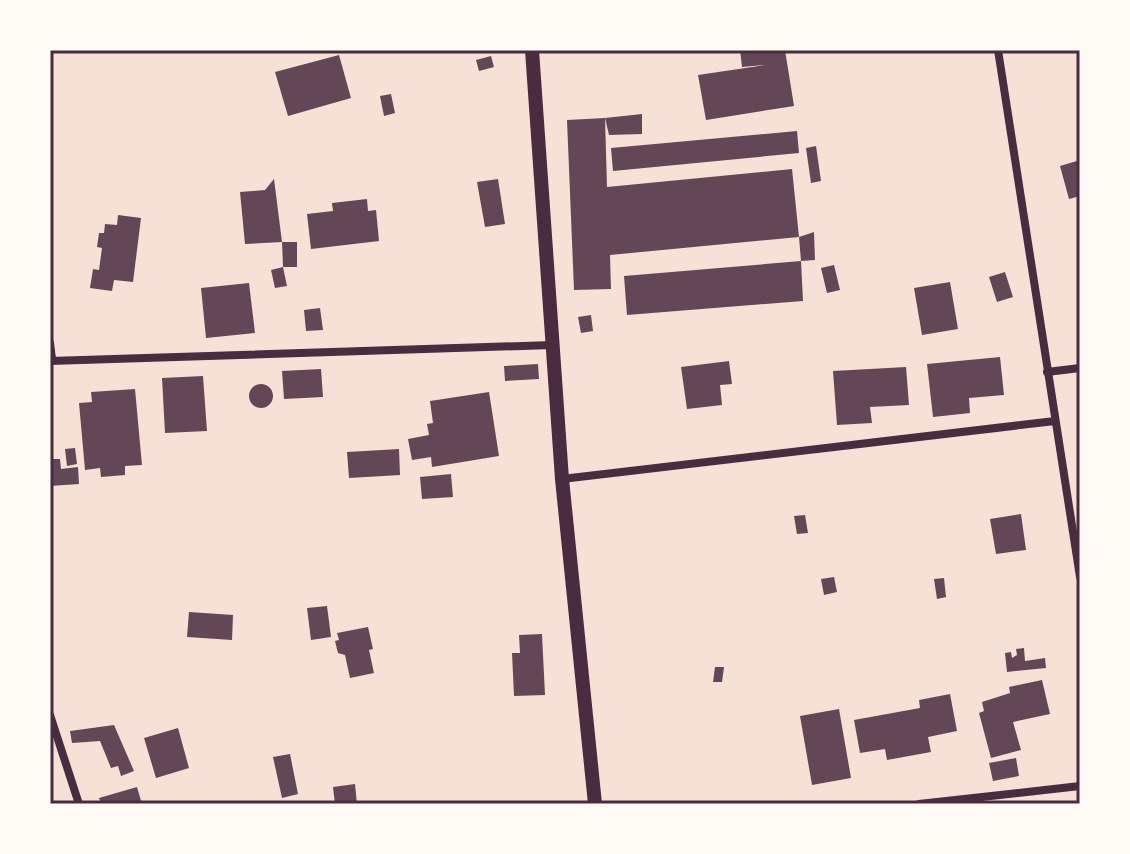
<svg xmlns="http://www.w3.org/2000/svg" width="1130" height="854" viewBox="0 0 1130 854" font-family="Raleway,sans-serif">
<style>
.building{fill:#644757}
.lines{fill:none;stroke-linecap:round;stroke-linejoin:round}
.minor{stroke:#4a2c40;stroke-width:8}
.secondary{stroke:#4a2c40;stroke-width:14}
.neatline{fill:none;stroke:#4a2c40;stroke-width:3}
</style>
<rect width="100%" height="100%" fill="#f7e1d7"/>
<path class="building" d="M 740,50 L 785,50 L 794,106 L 706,120 L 698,75 L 765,65 L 742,67 Z
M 339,55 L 351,98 L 288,116 L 275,72 Z
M 491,56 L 494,67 L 479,71 L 476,60 Z
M 391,94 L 395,113 L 384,116 L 380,96 Z
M 642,114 L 642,134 L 609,135 L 605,118 Z
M 605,118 L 607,187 L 792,169 L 799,237 L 814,232 L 815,260 L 801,261 L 799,237 L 610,255 L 611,289 L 574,290 L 567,120 Z
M 797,131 L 799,153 L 613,171 L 611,148 Z
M 816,146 L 821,181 L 811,183 L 806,148 Z
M 1080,160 L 1080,196 L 1069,199 L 1060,166 Z
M 274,179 L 282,242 L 245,244 L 240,192 L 265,190 Z
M 498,179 L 505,224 L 485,227 L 477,182 Z
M 367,199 L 368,211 L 376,210 L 379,241 L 311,249 L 307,214 L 333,211 L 332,203 Z
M 118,215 L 141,218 L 133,282 L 114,280 L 112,291 L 90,288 L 93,269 L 99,270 L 102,248 L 97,247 L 99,233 L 104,233 L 105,224 L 117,225 Z
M 282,242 L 297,242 L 297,267 L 283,267 Z
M 801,261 L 803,301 L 627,315 L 624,276 Z
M 834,265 L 840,290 L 827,293 L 821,268 Z
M 283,267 L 287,286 L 275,288 L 271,270 Z
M 1005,272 L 1013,297 L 997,302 L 989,277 Z
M 950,282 L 958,329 L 922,335 L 914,288 Z
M 249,283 L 255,333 L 206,338 L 201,288 Z
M 320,308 L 323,330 L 306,331 L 304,310 Z
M 591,315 L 593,331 L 581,333 L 578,317 Z
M 1000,357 L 1004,395 L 969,398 L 970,413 L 933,417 L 927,364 Z
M 729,361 L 732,384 L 720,385 L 722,405 L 687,409 L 681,367 Z
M 538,364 L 539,379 L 505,381 L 504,366 Z
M 906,367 L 909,405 L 870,407 L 872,423 L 837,425 L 833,371 Z
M 321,369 L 323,397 L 284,399 L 282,371 Z
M 203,376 L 207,431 L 165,433 L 162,378 Z
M249 396a12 12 0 1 1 24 0a12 12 0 1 1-24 0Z
M 135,389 L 142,465 L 125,466 L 125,475 L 101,477 L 100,468 L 85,470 L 79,403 L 92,402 L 91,392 Z
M 489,392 L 499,456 L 432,467 L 431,457 L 412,460 L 408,439 L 429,435 L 427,424 L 433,423 L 430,401 Z
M 75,448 L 77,464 L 67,466 L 65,449 Z
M 399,449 L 400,475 L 349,478 L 347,452 Z
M 50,459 L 60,459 L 61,469 L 78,467 L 79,484 L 50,486 Z
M 451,474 L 453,497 L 422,499 L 420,477 Z
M 1021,514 L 1026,550 L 996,554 L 990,519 Z
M 805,515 L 808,533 L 797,534 L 794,516 Z
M 834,577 L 837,592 L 824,595 L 821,579 Z
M 944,578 L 946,597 L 937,599 L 934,579 Z
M 327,606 L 331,637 L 311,640 L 307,608 Z
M 189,612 L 233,615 L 232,640 L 187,637 Z
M 368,627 L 373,649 L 369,650 L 374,673 L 350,678 L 345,655 L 338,653 L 335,641 L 339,640 L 337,633 Z
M 542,634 L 545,695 L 514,696 L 512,653 L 520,653 L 519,635 Z
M 1024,648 L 1025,661 L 1045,658 L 1046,668 L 1007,672 L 1005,653 L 1011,652 L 1012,658 L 1017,655 L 1016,649 Z
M 715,667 L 724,667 L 722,682 L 713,682 Z
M 1042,680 L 1050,714 L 1013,722 L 1021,750 L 991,758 L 979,713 L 984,711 L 982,702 L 1010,693 L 1009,687 Z
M 950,694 L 957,731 L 928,737 L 931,752 L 887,760 L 885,749 L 860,753 L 854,720 L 920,708 L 919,700 Z
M 839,709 L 851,778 L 812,785 L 800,716 Z
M 114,725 L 134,771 L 121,776 L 118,766 L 111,768 L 100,741 L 72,743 L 70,731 Z
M 178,728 L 189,768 L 156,778 L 144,738 Z
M 290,754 L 298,794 L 282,798 L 273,757 Z
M 1016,758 L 1019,776 L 993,781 L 989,763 Z
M 355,784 L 357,804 L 335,804 L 333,787 Z
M 137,787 L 142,804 L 101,804 L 99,798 Z"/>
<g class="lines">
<path class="minor" d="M 998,50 L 1080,577
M 50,343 L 52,359
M 50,361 L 552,345
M 1047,372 L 1080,368
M 562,479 L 1055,421
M 50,715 L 79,804
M 919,804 L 1080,786"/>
<path class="secondary" d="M 532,50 L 562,479 L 595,804"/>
</g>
<rect width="1130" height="854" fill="none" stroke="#fffaf5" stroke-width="104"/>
<rect x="52" y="52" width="1026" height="750" class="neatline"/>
</svg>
